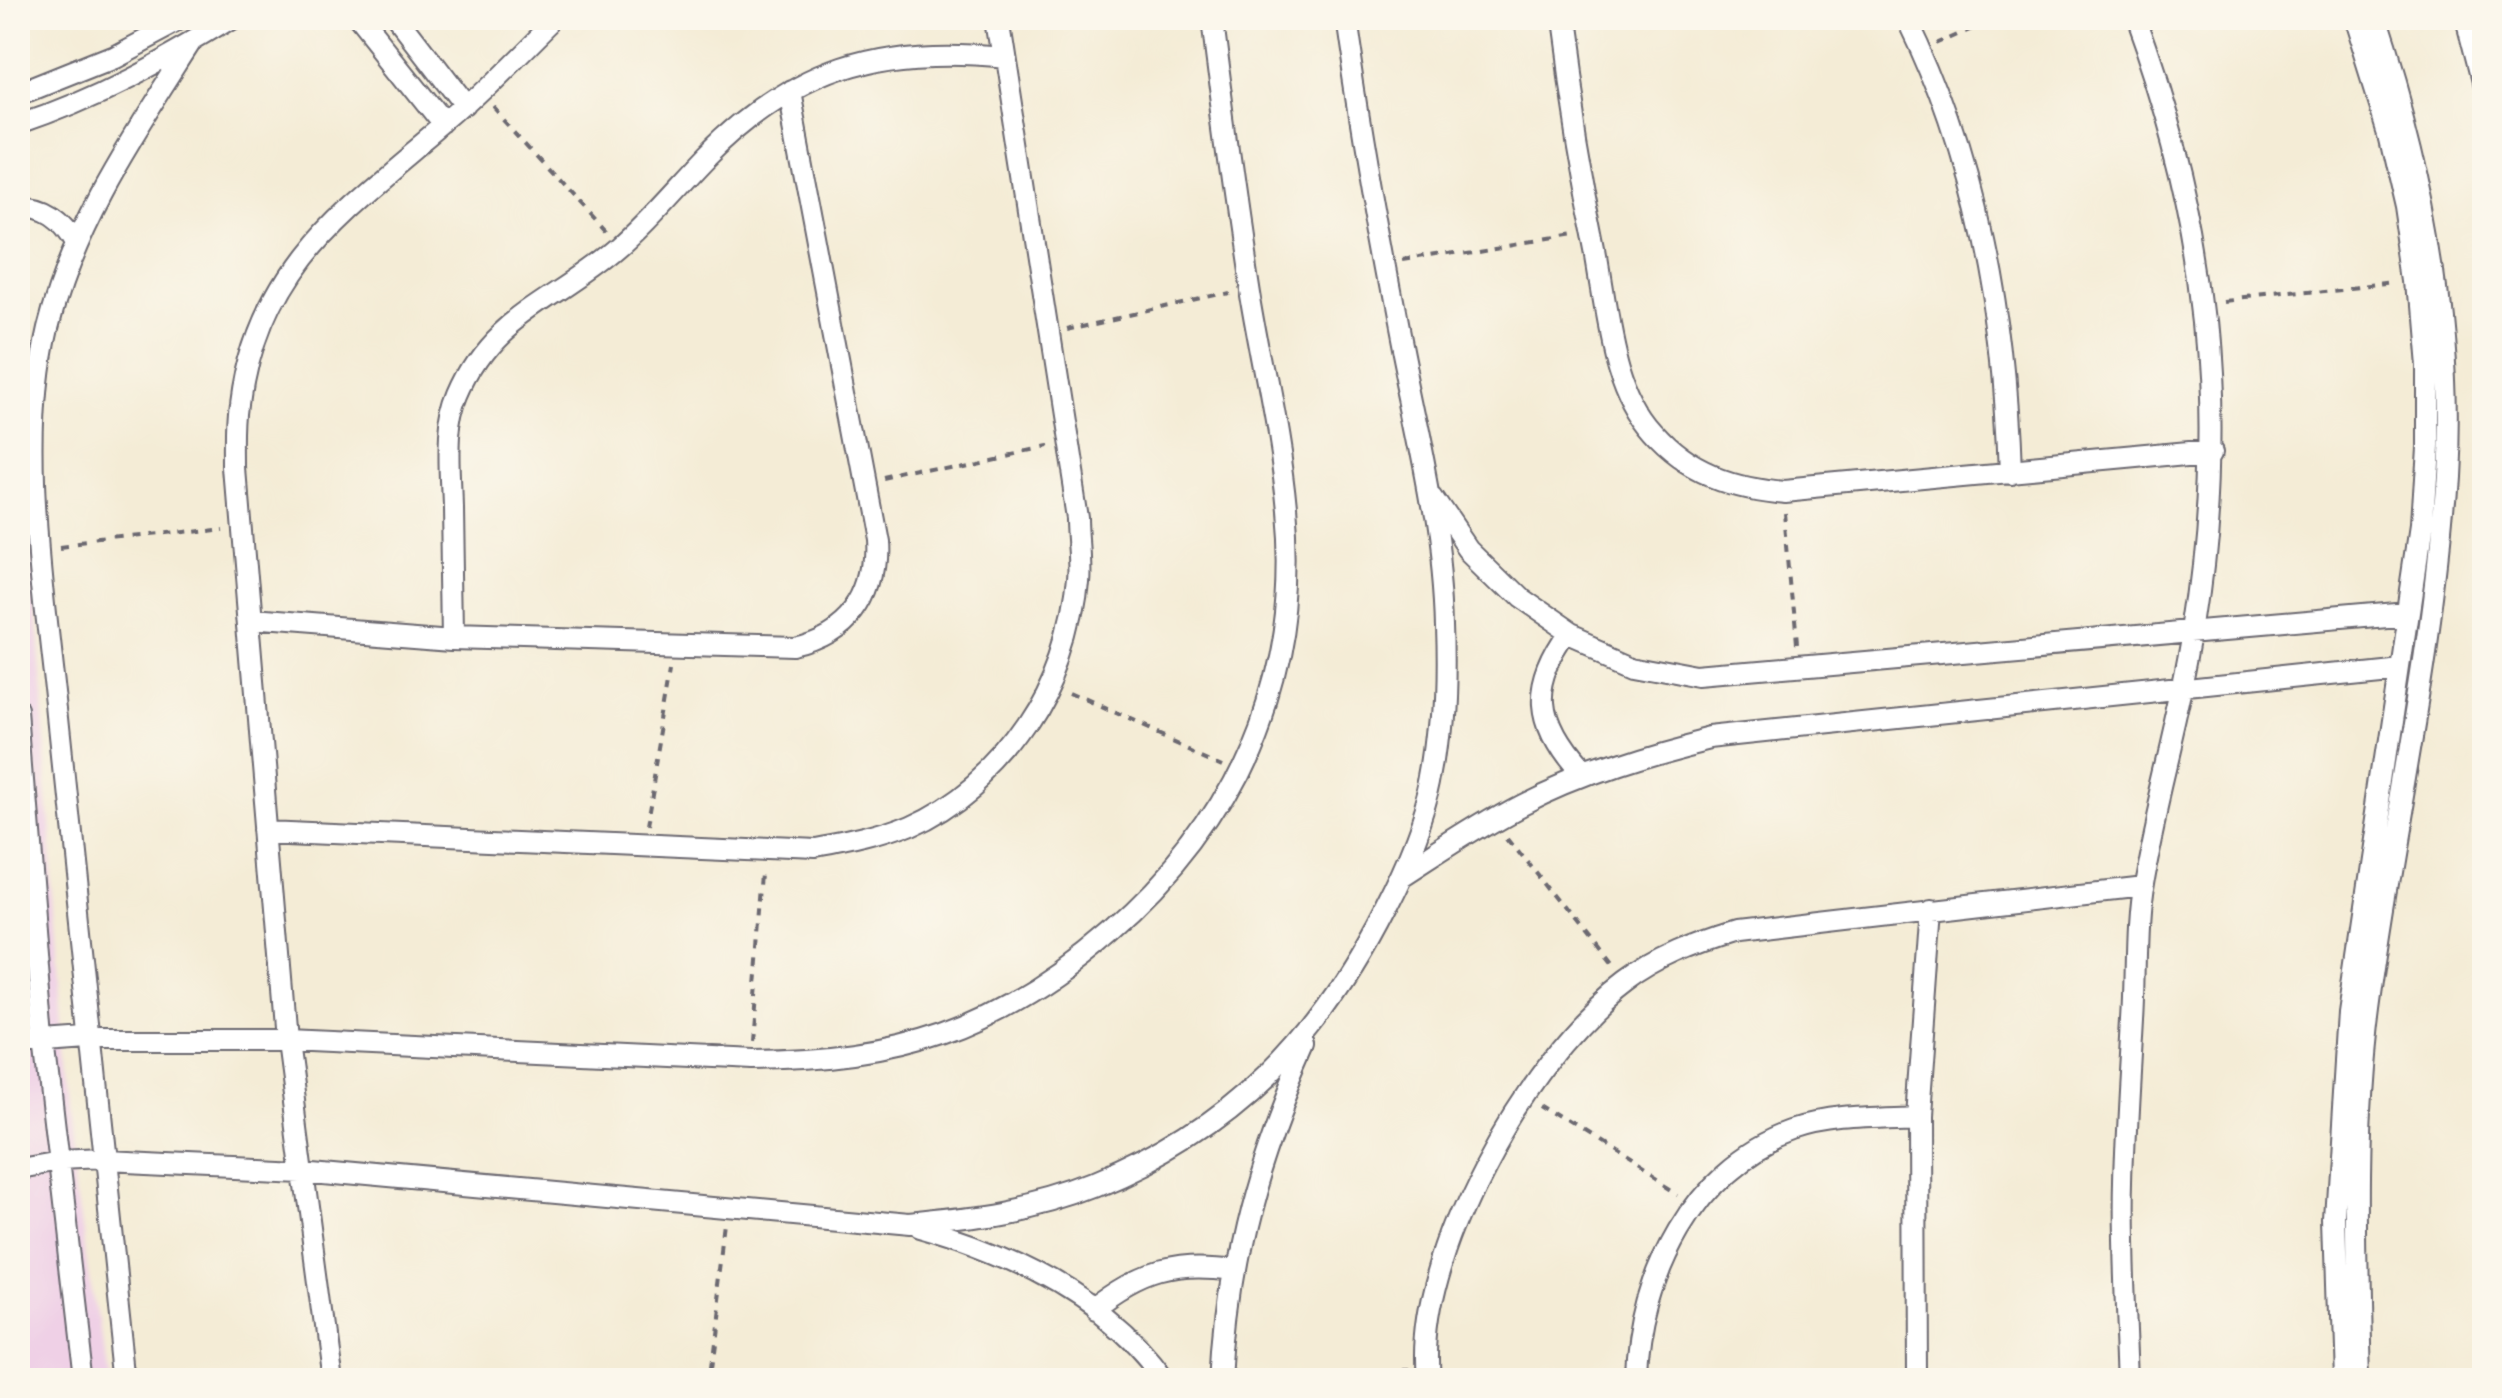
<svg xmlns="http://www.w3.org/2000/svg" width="2502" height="1398" viewBox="0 0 2502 1398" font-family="Vollkorn,serif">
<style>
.built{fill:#efd0e6}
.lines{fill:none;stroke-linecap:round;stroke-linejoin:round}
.minor-casing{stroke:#6c6971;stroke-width:24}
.path{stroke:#6c6971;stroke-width:4;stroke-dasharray:8 8;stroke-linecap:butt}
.minor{stroke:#fff;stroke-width:20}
</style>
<rect width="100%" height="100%" fill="#fbf7ec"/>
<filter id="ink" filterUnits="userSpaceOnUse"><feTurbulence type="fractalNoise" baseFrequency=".01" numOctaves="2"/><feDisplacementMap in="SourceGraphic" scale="20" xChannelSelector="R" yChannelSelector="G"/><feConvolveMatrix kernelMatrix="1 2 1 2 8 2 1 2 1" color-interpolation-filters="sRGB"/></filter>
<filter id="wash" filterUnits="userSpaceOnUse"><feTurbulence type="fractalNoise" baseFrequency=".0048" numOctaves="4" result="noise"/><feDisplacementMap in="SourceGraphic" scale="40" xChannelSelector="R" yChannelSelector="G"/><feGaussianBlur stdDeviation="2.25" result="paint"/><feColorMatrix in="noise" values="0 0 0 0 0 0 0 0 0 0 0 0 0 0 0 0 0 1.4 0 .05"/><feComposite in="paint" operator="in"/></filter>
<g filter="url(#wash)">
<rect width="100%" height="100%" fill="#f4ecd6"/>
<path class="built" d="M 18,394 L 71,1109 L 106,1380 L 18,1380 Z"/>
</g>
<g filter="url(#ink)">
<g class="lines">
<g class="minor-casing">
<path id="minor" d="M 357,18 L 443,126
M 393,18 L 463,109
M 1557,18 C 1567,96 1580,175 1596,253 C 1607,313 1611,385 1654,433 C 1689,473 1732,487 1783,491 L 2213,451
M 1908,18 C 1978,160 2005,314 2010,471
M 2464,18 L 2484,95
M 18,93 L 113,55 L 183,18
M 18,124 C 96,98 163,61 233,18
M 18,206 C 46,205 64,218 77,243
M 1433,498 L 1468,549 L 1517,597 L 1572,635 L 1634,662 L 1704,675 L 2408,613
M 251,621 L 454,637 L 795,647 C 850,635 879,596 875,540 L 790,91
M 1572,635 C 1533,689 1536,727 1581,776
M 454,637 C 453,594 453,551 452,508 C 451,471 446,430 461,395 C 494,316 558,301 619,248 C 649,222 675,190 703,161 C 792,69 879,42 1004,56
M 18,717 L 44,1042 L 83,1380
M 268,829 L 813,853 C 846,847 878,841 909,828 C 1005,786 1072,682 1079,579 C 1081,559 1077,538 1077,518 L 999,18
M 1402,877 C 1441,852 1480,825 1521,804 C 1581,773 1644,754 1710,738 L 2400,666
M 18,1045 L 88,1040 L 286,1040 L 751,1062 C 900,1061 997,1031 1110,933 C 1235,825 1303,677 1286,511 C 1279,435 1261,362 1249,287 C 1235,198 1223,107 1212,18
M 18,1169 L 58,1162 L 102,1160 L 302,1169 L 910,1225 C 973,1219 1036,1211 1095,1187 C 1233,1131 1319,1042 1385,911 C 1404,874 1426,825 1434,784 C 1444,733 1446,676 1444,624 C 1442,533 1420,444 1402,355 C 1380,243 1360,131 1344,18
M 921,1229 C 1013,1255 1108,1300 1164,1380
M 1094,1310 C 1142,1272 1174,1263 1234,1271
M 127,1380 C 102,1160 79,940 58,720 C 46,597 20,449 48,329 C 74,222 137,132 195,41
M 331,1380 L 286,1040 L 238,468 C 238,448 237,427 240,407 C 257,267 347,208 445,124 C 484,91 519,53 555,18
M 1223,1380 C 1229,1257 1257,1158 1307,1046
M 1427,1380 C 1414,1258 1528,1056 1625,984 C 1658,959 1695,945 1734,933 L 2140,886
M 1636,1380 C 1638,1279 1694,1165 1794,1130 C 1832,1117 1876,1118 1916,1116
M 1917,1380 L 1916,1116 L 1931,909
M 2130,1380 C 2128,1315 2123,1249 2125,1184 C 2126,1129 2130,1074 2133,1019 C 2136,974 2133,927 2141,883 C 2155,799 2181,717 2194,632 C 2229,412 2209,227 2132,18
M 2341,1380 L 2336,1222 L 2349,1011 L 2420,531 L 2425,447 L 2425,364 L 2418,281 L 2407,206 L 2390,133 L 2354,18
M 2360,1380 C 2357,1257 2352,1133 2368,1010 C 2391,833 2433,657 2444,478 C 2454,321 2423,166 2374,18"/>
</g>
<path class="path" d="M 1941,42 L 1995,18
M 493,107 L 608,233
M 1404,264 L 1573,236
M 2224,302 L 2398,283
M 1067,328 L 1228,292
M 884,481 L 1045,446
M 1785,512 L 1797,647
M 61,546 L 221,528
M 1071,693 L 1223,760
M 646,827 L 674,664
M 1508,834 L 1613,968
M 752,1043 L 766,873
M 1542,1109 L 1678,1194
M 1243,1372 L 1409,1370
M 708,1380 L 727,1226"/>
<use href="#minor" class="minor"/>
</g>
</g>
<rect width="2502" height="1398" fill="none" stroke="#fbf7ec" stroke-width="60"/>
</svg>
